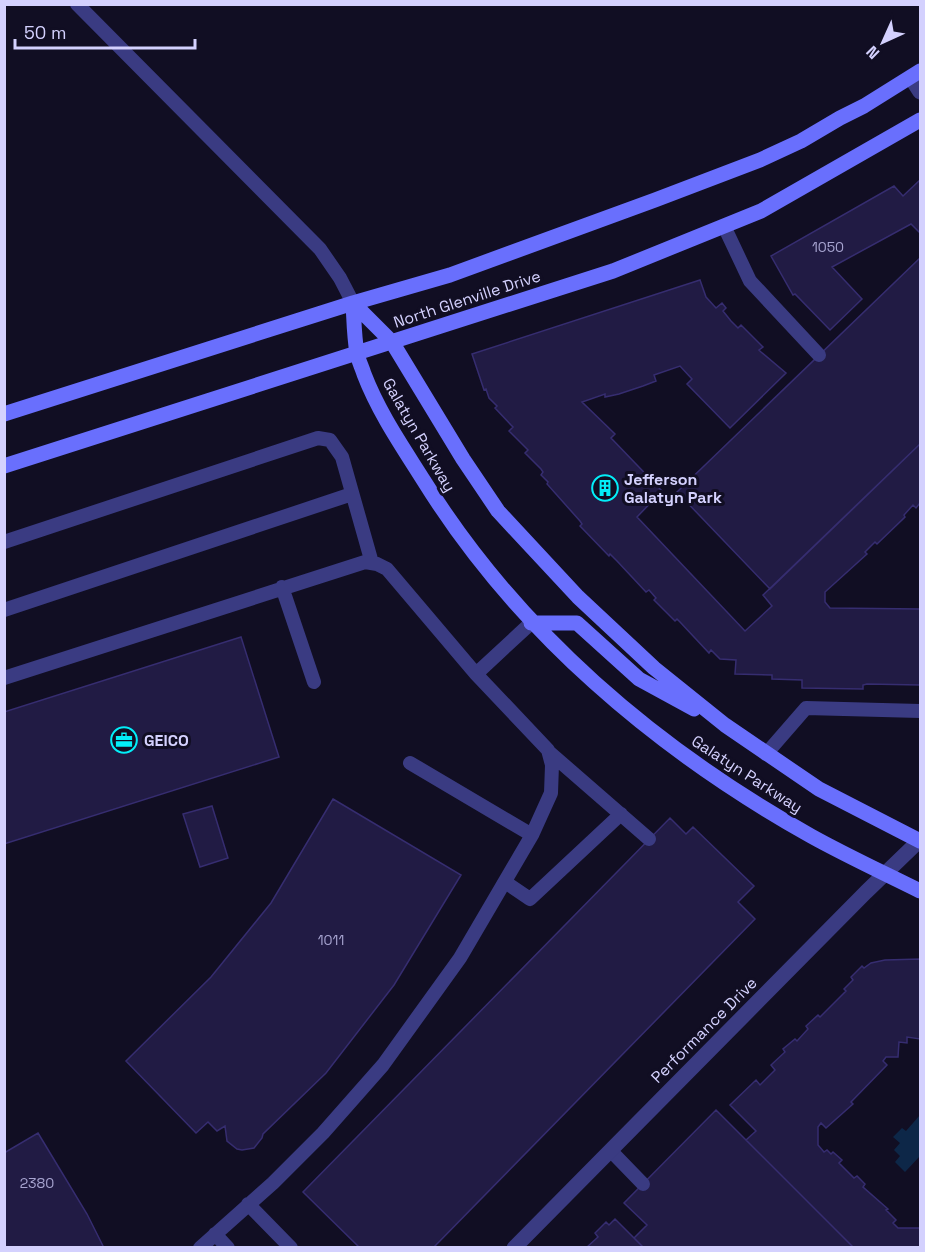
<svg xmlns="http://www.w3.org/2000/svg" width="925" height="1252" viewBox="0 0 925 1252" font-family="'Space Grotesk',sans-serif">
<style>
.water{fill:#0d2748}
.building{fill:#211b44;stroke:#362d70;stroke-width:1.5}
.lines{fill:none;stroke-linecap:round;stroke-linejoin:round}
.lane{stroke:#3a3b82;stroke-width:14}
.street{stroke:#3a3b82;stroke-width:15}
.secondary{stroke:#696ffd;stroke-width:15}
.labels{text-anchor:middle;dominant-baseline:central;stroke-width:6;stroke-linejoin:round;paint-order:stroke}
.number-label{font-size:14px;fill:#a7a4d0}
.street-label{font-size:16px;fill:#d4d1fe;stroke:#110e23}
.poi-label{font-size:16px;font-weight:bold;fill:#d4d1fe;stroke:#110e23;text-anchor:start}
</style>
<rect width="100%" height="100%" fill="#110e23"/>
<path class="water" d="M 920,1115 L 920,1156 L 905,1172 L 895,1162 L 900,1156 L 894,1150 L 900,1143 L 893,1137 L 902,1128 L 906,1131 Z"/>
<path class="building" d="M 920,180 L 920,233 L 911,224 L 832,267 L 862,299 L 830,330 L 795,294 L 793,295 L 771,256 L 894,186 L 903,196 Z
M 920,258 L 920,444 L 770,589 L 677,492 Z
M 700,280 L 706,297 L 716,308 L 722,303 L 726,308 L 723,311 L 731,321 L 738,328 L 741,325 L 763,347 L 759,350 L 761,352 L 786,373 L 730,428 L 687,384 L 692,379 L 680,366 L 654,375 L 656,381 L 643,386 L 619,394 L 605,397 L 605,394 L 582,402 L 615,434 L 611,438 L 662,491 L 637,517 L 745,631 L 772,606 L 763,595 L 920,444 L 920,503 L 916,508 L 913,505 L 904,515 L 905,517 L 877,544 L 875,542 L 865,552 L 867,554 L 825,592 L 825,602 L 830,608 L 920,609 L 920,685 L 867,684 L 863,685 L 863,689 L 802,688 L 802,680 L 772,679 L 772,675 L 735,674 L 736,660 L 720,659 L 711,650 L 709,653 L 680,622 L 677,619 L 675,621 L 654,600 L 656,598 L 649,590 L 646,592 L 617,561 L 610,554 L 609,556 L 580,526 L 582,524 L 580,521 L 547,484 L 548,482 L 541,475 L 543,472 L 541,469 L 525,453 L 528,450 L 509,431 L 513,427 L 511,425 L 495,408 L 497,406 L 489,398 L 486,389 L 484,390 L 472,354 Z
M 241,637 L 279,757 L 4,844 L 4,712 Z
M 333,799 L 461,875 L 394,985 L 326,1073 L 263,1134 L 262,1138 L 254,1148 L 242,1150 L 237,1149 L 227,1141 L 225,1126 L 217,1131 L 208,1122 L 196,1133 L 126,1061 L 211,977 L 271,903 Z
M 212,806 L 228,858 L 200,867 L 183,814 Z
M 670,818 L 686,834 L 693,827 L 754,886 L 738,902 L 755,919 L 433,1248 L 360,1248 L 303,1192 Z
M 920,959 L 920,1039 L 907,1037 L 907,1043 L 899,1042 L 898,1057 L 886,1057 L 883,1061 L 887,1065 L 851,1102 L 853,1104 L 826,1128 L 821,1123 L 818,1127 L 818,1145 L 824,1152 L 827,1150 L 831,1154 L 833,1152 L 842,1160 L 839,1163 L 854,1178 L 857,1176 L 865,1184 L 863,1187 L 888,1209 L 886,1210 L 896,1220 L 893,1223 L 898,1228 L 920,1228 L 920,1248 L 854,1248 L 746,1140 L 756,1131 L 730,1105 L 756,1080 L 760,1085 L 775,1070 L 771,1065 L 785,1052 L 783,1049 L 795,1039 L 797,1041 L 808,1029 L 806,1026 L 818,1015 L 820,1017 L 846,991 L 844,989 L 853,980 L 851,977 L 862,966 L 864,968 L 871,963 L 885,960 Z
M 716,1110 L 854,1248 L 644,1248 L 634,1238 L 647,1225 L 624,1203 Z
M 38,1133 L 87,1214 L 104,1248 L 4,1248 L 4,1153 Z
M 615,1219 L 644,1248 L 586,1248 L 598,1237 L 595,1233 L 606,1222 L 609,1225 Z"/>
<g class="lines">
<path class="lane" d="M 77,4 L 320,249 L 340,278 L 353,303
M 724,226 L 750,281 L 819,355
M 4,542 L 318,438 L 330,440 L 342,457 L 372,563
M 282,587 L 314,682
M 4,610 L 352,494
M 4,678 L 365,562 L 377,564 L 387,569 L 476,674
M 549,752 L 649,839
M 766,754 L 806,708 L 920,711
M 410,763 L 532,835
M 505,882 L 530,899 L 621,814
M 611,1151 L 643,1184
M 248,1204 L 291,1248
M 215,1234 L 228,1248
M 200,1248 L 273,1183 L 323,1133 L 383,1065 L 460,958 L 532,835 L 551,793 L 552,765 L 548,750 L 476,674 L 531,623"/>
<path class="street" d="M 911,78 L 920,92
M 514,1248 L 866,892 L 920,840"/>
<path class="secondary" d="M 353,303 C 354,319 354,336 357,353 C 358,360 362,367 364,374 C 379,413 402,446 424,481 C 518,632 656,749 811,836 C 847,856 884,873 920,891
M 353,303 L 392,342 L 463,459 L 498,511 L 578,597 L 654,668 L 725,725 L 819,789 L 920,841
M 4,414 L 353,303 L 450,275 L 655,200 L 760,160 L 801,141 L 840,118 L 864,106 L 920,71
M 4,466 L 613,271 L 761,211 L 920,120
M 531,623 L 577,623 L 639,679 L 694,709"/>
</g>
<defs>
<g id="building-ring" transform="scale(1.35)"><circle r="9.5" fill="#110e23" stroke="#03eef8" stroke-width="1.5"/><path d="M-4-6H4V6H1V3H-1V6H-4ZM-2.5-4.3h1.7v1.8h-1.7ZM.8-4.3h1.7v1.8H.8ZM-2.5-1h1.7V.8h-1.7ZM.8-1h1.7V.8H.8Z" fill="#03eef8"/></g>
<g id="office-ring" transform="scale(1.35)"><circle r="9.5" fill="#110e23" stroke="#03eef8" stroke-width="1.5"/><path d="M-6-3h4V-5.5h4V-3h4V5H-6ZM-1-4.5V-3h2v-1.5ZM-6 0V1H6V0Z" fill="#03eef8"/></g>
</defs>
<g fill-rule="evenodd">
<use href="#building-ring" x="605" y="488"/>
<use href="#office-ring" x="124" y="740"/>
</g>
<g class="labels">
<g class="number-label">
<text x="828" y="247">1050</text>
<text x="331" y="940">1011</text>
<text x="37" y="1183">2380</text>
</g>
<g class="street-label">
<text transform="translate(467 299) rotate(-18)">North Glenville Drive</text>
<text transform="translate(419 435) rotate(60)">Galatyn Parkway</text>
<text transform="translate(747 774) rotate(33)">Galatyn Parkway</text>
<text transform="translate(704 1030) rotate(-45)">Performance Drive</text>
</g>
<g class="poi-label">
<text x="624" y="479">Jefferson<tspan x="624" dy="18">Galatyn Park</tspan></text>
<text x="144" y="740">GEICO</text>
</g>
</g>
<rect width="925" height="1252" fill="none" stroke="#d4d1fe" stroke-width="12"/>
<g transform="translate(883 42) rotate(225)" stroke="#110e23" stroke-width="4.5" paint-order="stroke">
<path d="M0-4.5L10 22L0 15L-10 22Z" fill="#d4d1fe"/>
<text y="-9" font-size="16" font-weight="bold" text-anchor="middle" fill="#d4d1fe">N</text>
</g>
<path d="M15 39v9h180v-9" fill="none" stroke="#d4d1fe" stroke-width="3"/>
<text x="24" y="39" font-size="18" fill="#d4d1fe" stroke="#110e23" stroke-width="4.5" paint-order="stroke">50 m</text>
</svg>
